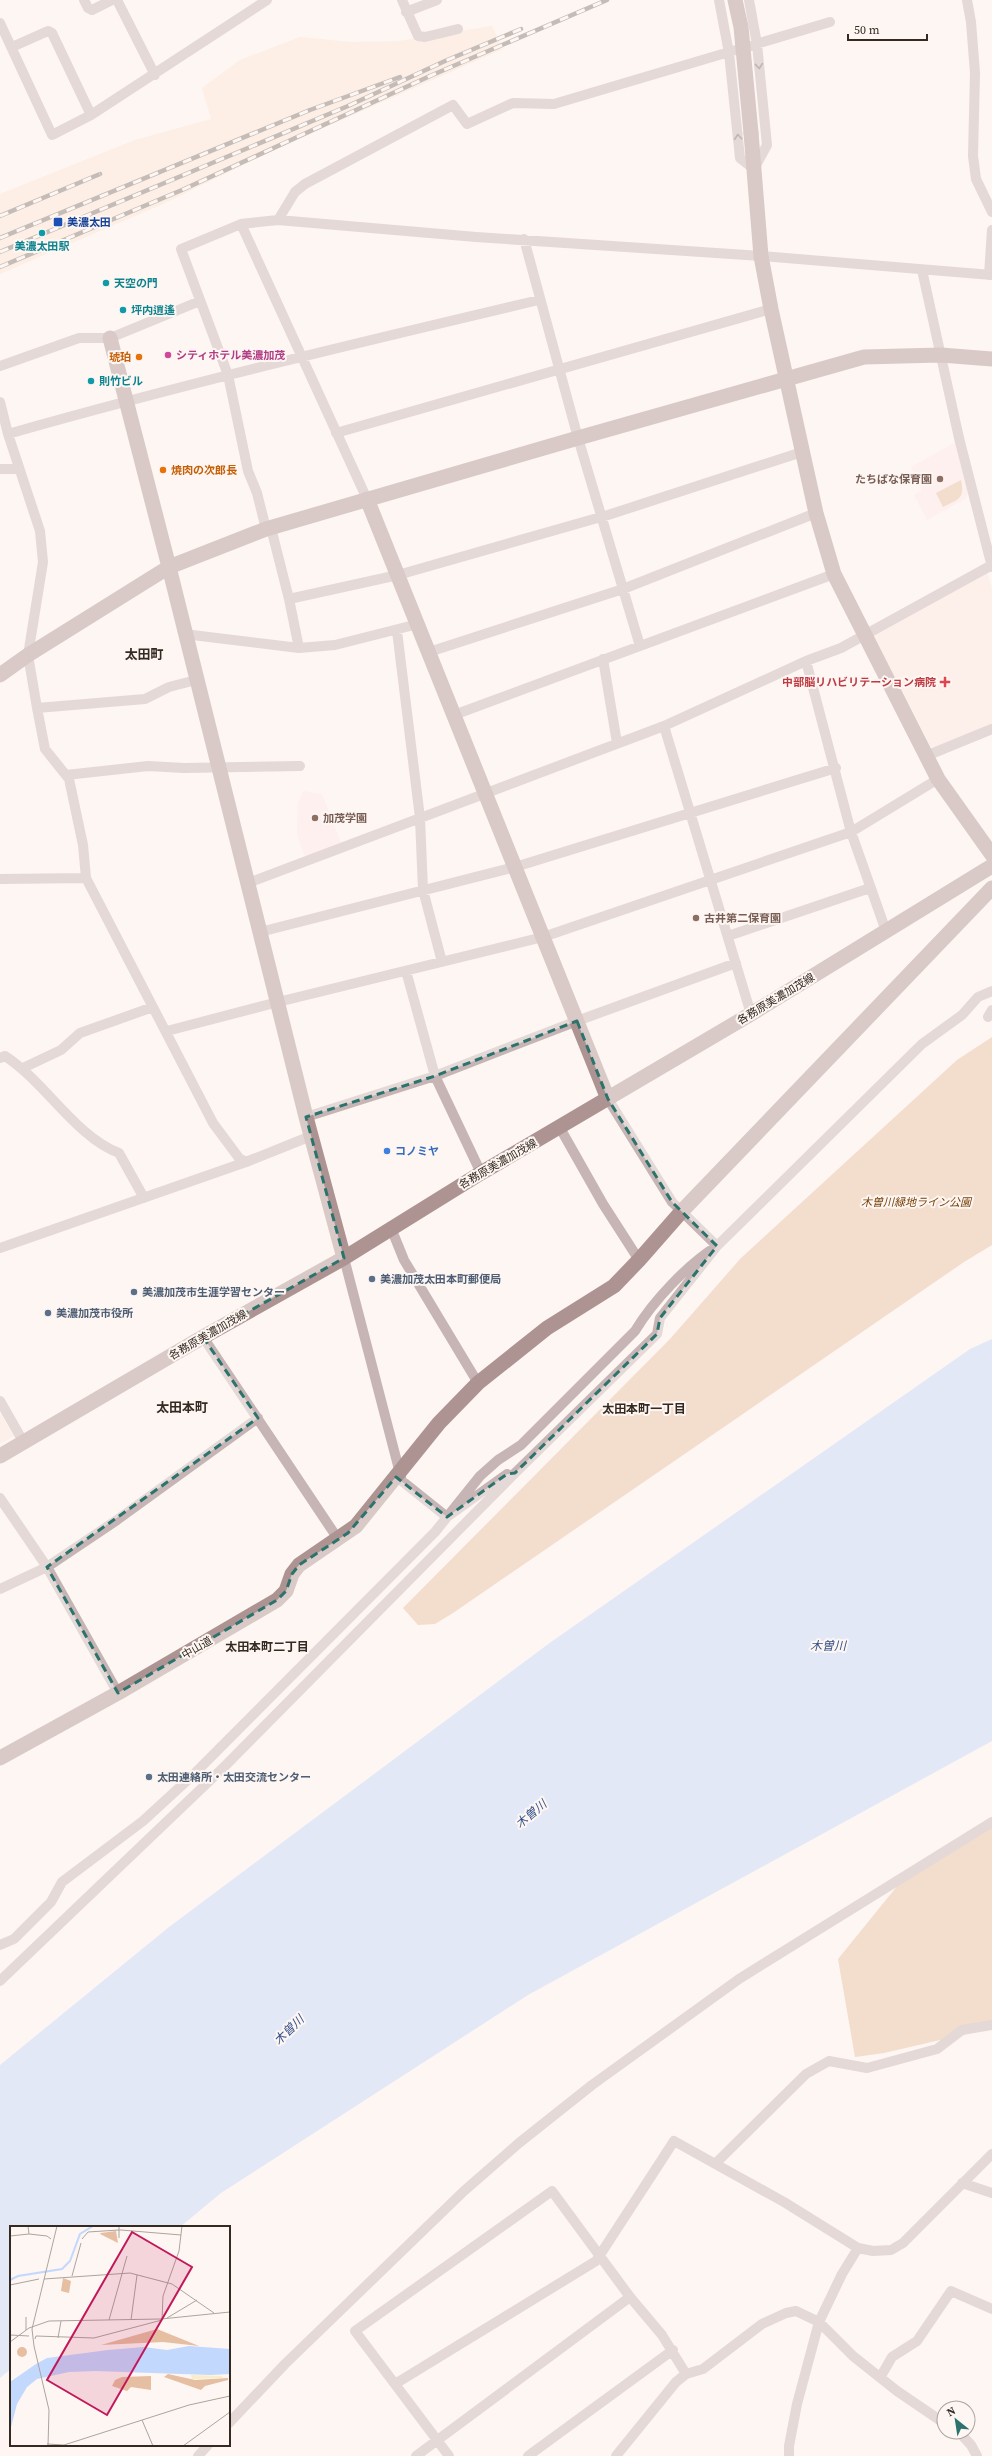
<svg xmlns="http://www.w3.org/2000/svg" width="992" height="2456" viewBox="0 0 992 2456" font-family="'Source Serif 4','Noto Sans JP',serif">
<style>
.built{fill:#fde6d6}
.education{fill:#fee8e8}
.medical{fill:#fde9e2}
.green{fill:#e6bea1}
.water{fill:#c3d8fd}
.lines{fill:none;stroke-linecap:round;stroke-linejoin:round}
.street{stroke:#c6b5b4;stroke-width:10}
.secondary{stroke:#ad9492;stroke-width:15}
.rail-casing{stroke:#807770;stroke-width:4.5}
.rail{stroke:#fdf6f2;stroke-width:3;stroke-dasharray:9;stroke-linecap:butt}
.secondary-bridge{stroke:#ad9492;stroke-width:15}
.oneway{stroke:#766963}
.marked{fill:none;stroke:#2b736c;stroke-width:3;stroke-dasharray:8 5;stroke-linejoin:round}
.transit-dot{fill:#1a4fb4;stroke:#fdf6f2;stroke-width:1.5}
.culture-dot{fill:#0f9aa8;stroke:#fdf6f2;stroke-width:1.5}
.hotel-dot{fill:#d1479c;stroke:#fdf6f2;stroke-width:1.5}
.food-dot{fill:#e8710a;stroke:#fdf6f2;stroke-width:1.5}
.education-dot{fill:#8d6e63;stroke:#fdf6f2;stroke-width:1.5}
.health-dot{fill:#e0444e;stroke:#fdf6f2;stroke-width:1.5}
.shop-dot{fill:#3f7fe0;stroke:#fdf6f2;stroke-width:1.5}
.service-dot{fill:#5c6f8a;stroke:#fdf6f2;stroke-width:1.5}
.labels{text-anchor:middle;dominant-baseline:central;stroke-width:4;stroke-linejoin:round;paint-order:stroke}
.transit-label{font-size:11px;font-weight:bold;fill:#164399;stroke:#fdf6f2;text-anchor:start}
.culture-label{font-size:11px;font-weight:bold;fill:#0d838f;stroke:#fdf6f2;text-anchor:start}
.hotel-label{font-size:11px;font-weight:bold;fill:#b23c85;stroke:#fdf6f2;text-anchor:start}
.food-label{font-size:11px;font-weight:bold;fill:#c56008;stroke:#fdf6f2;text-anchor:end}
.education-label{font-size:11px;font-weight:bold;fill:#785e54;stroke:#fdf6f2;text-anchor:start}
.health-label{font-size:11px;font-weight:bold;fill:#be3a42;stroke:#fdf6f2;text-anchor:end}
.street-label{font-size:11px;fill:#352a21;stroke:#fdf6f2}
.shop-label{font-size:11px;font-weight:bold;fill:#366cbe;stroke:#fdf6f2;text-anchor:start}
.park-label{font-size:11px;font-style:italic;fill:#7a4209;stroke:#fdf6f2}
.service-label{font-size:11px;font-weight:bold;fill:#4e5e75;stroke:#fdf6f2;text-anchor:start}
.neighbourhood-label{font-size:12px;font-weight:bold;fill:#352a21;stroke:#fdf6f2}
.water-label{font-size:12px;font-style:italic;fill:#34528a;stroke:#fdf6f2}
.quarter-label{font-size:13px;font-weight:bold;fill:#352a21;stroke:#fdf6f2}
.inset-river{fill:none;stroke:#c3d8fd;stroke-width:2}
.inset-road{fill:none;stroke:#ada49e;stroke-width:1}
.view{fill:#c2185b;fill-opacity:0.15;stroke:#c2185b;stroke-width:2}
.inset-edge{fill:none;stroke:#352a21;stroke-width:2}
</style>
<rect width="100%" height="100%" fill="#fdf6f2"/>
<path class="built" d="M 492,26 L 503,49 L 280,147 L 163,204 L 0,274 L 0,194 L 135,140 L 211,119 L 202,88 L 240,60 L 300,37 L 351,42 L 399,41 Z"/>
<path class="education" d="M 956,442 L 968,494 L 965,499 L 927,520 L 914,495 L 922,490 L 911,467 Z
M 303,791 L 322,794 L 342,845 L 305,857 L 297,834 L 298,803 Z"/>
<path class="medical" d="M 987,571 L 992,588 L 992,727 L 937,748 L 931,747 L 874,637 L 875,634 Z
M 0,1413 L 14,1436 L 0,1444 Z"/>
<path class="green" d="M 961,480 C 965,499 959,499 943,507 L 936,493 Z
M 992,1037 L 992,1245 L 964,1262 L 453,1613 L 435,1624 L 418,1625 L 403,1608 L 670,1339 L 741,1258 L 957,1060 Z
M 992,1819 L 992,2028 L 884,2053 L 855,2057 L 838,1959 L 907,1874 Z"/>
<path class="water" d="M 992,1339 L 992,1741 L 528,1995 L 221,2193 L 180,2227 L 11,2227 L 11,2369 L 0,2378 L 0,2065 L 169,1927 L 551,1642 L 970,1349 Z"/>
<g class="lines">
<path class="street" d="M 84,0 L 88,8 L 92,10 L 112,0
M 117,0 L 155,75
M 402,0 L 418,36 L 425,37 L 458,29
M 719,0 L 729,53 L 740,158 L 754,169 L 767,145 L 757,44 L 749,0
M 967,0 L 971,22 L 975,73 L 973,156 L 976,179 L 992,212
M 406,12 L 437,0
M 0,23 L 52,135 L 91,115 L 267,0
M 12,47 L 48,31 L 52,33 L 91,115
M 278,220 L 295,192 L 305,184 L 453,105 L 467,124 L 513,103 L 554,104 L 830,22
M 241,224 L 367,499
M 524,239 L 578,438 L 640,646
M 922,270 L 959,438 L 992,567
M 989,275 L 992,230
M 0,366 L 79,338 L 110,338 L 200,301
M 0,402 L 8,434 L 40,531 L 43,562 L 28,655 L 37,708 L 45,749 L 69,779 L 83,845 L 86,878 L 213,1123 L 239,1158 L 246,1162
M 336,433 L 771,309
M 8,434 C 184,384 361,342 539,300
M 0,469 L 19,469
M 271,528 L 289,599 L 299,648
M 266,529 L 257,493 L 248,471 L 228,375 L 181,249 L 241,224 L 278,220 L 476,237 L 761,256 L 992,275
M 289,599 L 398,575 L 608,515 L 802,452
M 397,631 L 420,818 L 423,890 L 442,962
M 184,634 L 299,648 L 335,645 L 418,624
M 429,652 L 623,589 L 816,513
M 603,659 L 617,743
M 806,661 L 851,832 L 886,931
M 37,708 L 145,699 L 169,687 L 196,680
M 454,715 L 834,574
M 664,726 L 751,1014
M 926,756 L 992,729
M 66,775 L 148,766 L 184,768 L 300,766
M 0,879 L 86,878
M 248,883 L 664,726 L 806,661 L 841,648 L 992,565
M 260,932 L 515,867 L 836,768
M 728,936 L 870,888
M 406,971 L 435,1076 L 481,1173
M 988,1017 L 992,1010
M 167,1031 L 278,1002 L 543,937 L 851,832 L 938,779
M 0,1058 L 5,1056 C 45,1082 76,1137 119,1153 L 144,1198
M 23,1068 L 61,1050 L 80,1033 L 153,1007
M 306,1117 L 435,1076 L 577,1021 L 736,963
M 560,1128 L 603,1204 L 639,1260
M 391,1228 L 404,1260 L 478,1383
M 0,1248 L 246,1162 L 311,1136
M 344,1258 L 402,1481 L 447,1517 L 507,1474
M 203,1337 L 338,1539
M 0,1401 L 24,1443
M 0,1498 L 47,1567 L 118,1693
M 0,1589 L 47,1567 L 117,1520 L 258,1418
M 0,1945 L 14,1939 L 51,1902 L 62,1882 L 143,1821 L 193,1775 L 435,1532 L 480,1476 L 498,1460 L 521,1445 L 635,1331 C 653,1301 687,1265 717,1246 L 922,1044 L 962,1015 L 978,997 L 992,991
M 0,1981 L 226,1765 L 515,1473 L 657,1334 L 660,1318 L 717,1246 L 672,1202 L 608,1099
M 715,2164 L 806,2074 L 829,2061 L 867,2068 L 937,2049 L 962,2030 L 992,2025
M 962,2183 L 992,2193
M 881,2376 L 892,2357 L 917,2341 L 951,2291 L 992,2309
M 395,2384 L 596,2261 L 674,2141 L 784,2202 L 858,2248 L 873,2251 L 891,2250 L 903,2243 L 992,2154
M 229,2423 L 285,2364 L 464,2191 L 519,2143 L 592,2085 L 739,1979 L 992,1822
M 959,2432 L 971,2445 L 977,2456
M 198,2456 L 208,2445
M 416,2456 L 630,2297
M 449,2456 L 355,2331 L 552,2191 L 630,2297 L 662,2335 L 686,2374
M 528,2456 L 673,2350
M 616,2456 L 676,2382 L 686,2374 L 703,2369 L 762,2324 L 786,2313 L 796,2311 L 819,2322 L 853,2356 L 897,2391 L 944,2423
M 789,2456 L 789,2446 L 797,2404 L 819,2322 L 842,2274 L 858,2248"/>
<path class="secondary" d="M 751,133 L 761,256 L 771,309 L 816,513 L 834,574 L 938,779 L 992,855
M 110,338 L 169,567 L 306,1117 L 344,1258
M 367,499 L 608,1099
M 0,675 L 28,655 L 169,567 L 266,529 L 578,438 L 864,357 L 941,355 L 992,359
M 0,1456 L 203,1337 L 344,1258 L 481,1173 L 751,1014 L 992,866
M 0,1758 L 118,1693 L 277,1600 L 286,1591 L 292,1574 L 299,1565 L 356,1526 L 439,1423 L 478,1383 L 547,1328 L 614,1286 L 639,1260 L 682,1211 L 992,888"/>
<g class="rail-casing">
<path id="rail" d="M 0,216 L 100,174
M 0,238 L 310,110 L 400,77
M 0,252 L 348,106 L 445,61 L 521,29
M 0,267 L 182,190 L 430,76 L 607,0"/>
</g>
<use href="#rail" class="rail"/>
<path class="secondary-bridge" d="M 735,0 L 741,27 L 751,133"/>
</g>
<defs><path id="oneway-chevron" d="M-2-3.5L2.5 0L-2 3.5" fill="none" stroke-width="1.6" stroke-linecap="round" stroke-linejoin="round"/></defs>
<g class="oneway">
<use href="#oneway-chevron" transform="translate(759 66) rotate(84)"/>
<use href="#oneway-chevron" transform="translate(738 137) rotate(-94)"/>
</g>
<path d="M0 0H992V2456H0ZM 577,1021 L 608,1099 L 672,1202 L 717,1246 L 660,1318 L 657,1334 L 515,1473 L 507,1474 L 447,1517 L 396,1477 L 348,1533 L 299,1565 L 292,1574 L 286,1591 L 277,1600 L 118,1693 L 47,1567 L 258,1418 L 203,1337 L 344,1258 L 306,1117 L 435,1076 Z" fill="#fdf6f2" fill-opacity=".55" fill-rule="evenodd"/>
<path class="marked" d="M 577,1021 L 608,1099 L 672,1202 L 717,1246 L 660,1318 L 657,1334 L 515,1473 L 507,1474 L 447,1517 L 396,1477 L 348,1533 L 299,1565 L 292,1574 L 286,1591 L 277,1600 L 118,1693 L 47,1567 L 258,1418 L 203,1337 L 344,1258 L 306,1117 L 435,1076 Z"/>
<rect class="transit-dot" x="53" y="217" width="10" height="10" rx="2"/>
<g class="culture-dot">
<circle cx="42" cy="233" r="4"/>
<circle cx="106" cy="283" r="4"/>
<circle cx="123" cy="310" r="4"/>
<circle cx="91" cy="381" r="4"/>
</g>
<circle class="hotel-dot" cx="168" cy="355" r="4"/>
<g class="food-dot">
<circle cx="139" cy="357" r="4"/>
<circle cx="163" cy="470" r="4"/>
</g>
<g class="education-dot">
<circle cx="940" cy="479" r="4"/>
<circle cx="315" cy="818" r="4"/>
<circle cx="696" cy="918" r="4"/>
</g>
<path class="health-dot" d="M943 676h4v4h4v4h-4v4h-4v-4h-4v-4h4z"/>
<circle class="shop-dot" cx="387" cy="1151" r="4"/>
<g class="service-dot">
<circle cx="372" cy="1279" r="4"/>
<circle cx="134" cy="1292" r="4"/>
<circle cx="48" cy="1313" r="4"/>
<circle cx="149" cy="1777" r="4"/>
</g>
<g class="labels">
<g class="transit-label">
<text x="67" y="222">美濃太田</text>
</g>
<g class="culture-label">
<text x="42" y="246" text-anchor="middle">美濃太田駅</text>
<text x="114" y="283">天空の門</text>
<text x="131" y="310">坪内逍遙</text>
<text x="99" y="381">則竹ビル</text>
</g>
<g class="hotel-label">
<text x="176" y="355">シティホテル美濃加茂</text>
</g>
<g class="food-label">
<text x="131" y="357">琥珀</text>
<text x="171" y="470" text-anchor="start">焼肉の次郎長</text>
</g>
<g class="education-label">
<text x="932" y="479" text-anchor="end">たちばな保育園</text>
<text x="323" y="818">加茂学園</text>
<text x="704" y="918">古井第二保育園</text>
</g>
<g class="health-label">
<text x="936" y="682">中部脳リハビリテーション病院</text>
</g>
<g class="street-label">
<text transform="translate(776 999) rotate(-31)">各務原美濃加茂線</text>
<text transform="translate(498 1164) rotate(-30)">各務原美濃加茂線</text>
<text transform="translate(208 1335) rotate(-30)">各務原美濃加茂線</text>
<text transform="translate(197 1648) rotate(-30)">中山道</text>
</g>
<g class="shop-label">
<text x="395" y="1151">コノミヤ</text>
</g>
<g class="park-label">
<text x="916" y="1202">木曽川緑地ライン公園</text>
</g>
<g class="service-label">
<text x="380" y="1279">美濃加茂太田本町郵便局</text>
<text x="142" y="1292">美濃加茂市生涯学習センター</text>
<text x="56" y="1313">美濃加茂市役所</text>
<text x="157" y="1777">太田連絡所・太田交流センター</text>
</g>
<g class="neighbourhood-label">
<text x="644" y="1409">太田本町一丁目</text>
<text x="267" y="1647">太田本町二丁目</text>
</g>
<g class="water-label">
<text x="828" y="1646">木曽川</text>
<text transform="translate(531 1814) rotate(-40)">木曽川</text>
<text transform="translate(289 2030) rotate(-44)">木曽川</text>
</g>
<g class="quarter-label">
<text x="144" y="654">太田町</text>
<text x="182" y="1407">太田本町</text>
</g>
</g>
<g transform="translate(10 2226)">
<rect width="220" height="220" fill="#fdf6f2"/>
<path d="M 106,5 L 108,17 L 90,8 L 91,7 ZM 53,52 L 61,55 L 59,67 L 51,65 ZM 147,103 L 189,120 L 153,116 L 91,119 ZM7 126a5 5 0 1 1 10 0a5 5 0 1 1-10 0ZM 158,148 L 185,154 L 218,152 L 218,154 L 195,160 L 191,164 L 154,151 ZM 141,150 L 141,164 L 121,161 L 117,165 L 102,160 L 105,154 L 112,151 Z" fill="#e6bea1"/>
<path d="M 181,149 L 212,150 L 212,152 L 182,153 Z" fill="#f8eec9"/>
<path d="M 179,120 L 220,123 L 220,148 L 200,149 L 85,145 L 59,146 L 27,153 L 17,161 L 7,178 L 0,205 L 0,156 L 26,138 L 37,132 L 98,124 L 134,121 L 157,124 Z" fill="#c3d8fd"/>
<path class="inset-river" d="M 86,0 L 99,0M 0,54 L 8,50 L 52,43 L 60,35 L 70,8 L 83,0"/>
<path class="inset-road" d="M 18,0 L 19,8 L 37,10 L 41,13M 0,10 L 19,8M 109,12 L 109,4 L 111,4 L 171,9M 72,13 L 78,6 L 109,4 L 109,0M 62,50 L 71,17M 34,53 L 120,47 L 162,58 L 204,87M 0,59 L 29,53M 157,92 L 187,74M 99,94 L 117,30M 121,94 L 127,49M 16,104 L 16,91M 0,109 L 19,110M 48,112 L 51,95M 25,113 L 26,110 L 84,112 L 152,94 L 153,70 L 169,25 L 172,0M 0,116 L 19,102 L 39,95 L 151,93 L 220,86M 132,194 L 143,220M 37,218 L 54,219 L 179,179 L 220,170M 38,220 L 39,184 L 24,120 L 22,103 L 47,0M 173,220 L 220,186"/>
<path class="view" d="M 122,6 L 182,41 L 97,189 L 37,154 Z"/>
<rect width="220" height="220" class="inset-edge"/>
</g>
<g transform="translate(956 2420) rotate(330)"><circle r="19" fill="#fdf6f2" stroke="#ada49e"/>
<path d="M0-3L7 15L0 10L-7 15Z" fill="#2b736c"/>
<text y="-6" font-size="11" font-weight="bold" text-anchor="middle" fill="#352a21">N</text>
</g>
<path d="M848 34v6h79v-6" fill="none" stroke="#352a21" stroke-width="2"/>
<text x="854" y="34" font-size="12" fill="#352a21" stroke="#fdf6f2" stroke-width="3" paint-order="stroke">50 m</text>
</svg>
